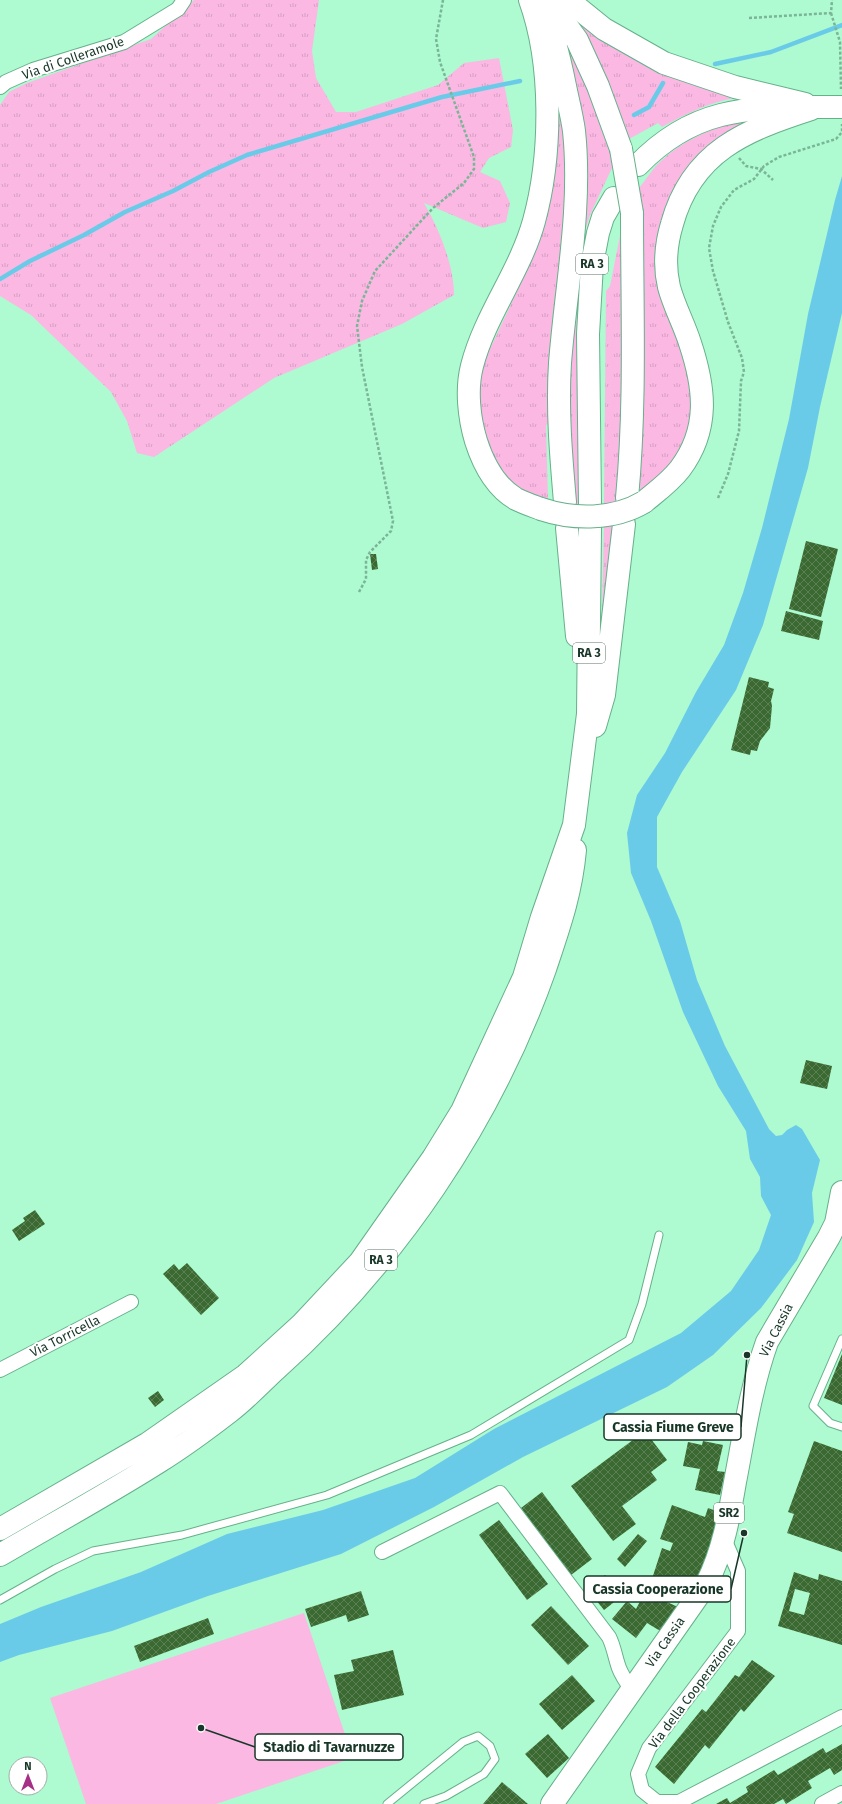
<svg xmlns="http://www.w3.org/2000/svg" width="842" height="1804" viewBox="0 0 842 1804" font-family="'Fira Sans',sans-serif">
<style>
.grass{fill:url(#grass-tufts)}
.pitch{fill:#fbb8e3}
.water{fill:#6acbe9}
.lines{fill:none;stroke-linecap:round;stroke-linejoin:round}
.stream{stroke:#6acbe9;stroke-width:4.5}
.building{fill:url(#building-cross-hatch);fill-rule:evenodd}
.lane-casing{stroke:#66b08a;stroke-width:9}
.street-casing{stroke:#66b08a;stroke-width:16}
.primary-casing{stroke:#66b08a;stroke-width:24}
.highway-casing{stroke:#66b08a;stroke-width:24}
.path{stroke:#7ab696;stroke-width:2.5;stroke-dasharray:3 2;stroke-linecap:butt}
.lane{stroke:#fff;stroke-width:7}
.street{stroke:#fff;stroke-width:14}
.primary{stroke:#fff;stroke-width:22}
.highway{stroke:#fff;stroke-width:22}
.primary-bridge-casing{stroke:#66b08a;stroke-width:24;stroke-linecap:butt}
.highway-bridge-casing{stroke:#66b08a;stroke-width:24;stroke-linecap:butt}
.primary-bridge{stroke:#fff;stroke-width:22}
.highway-bridge{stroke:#fff;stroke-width:22}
.labels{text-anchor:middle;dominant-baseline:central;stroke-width:4;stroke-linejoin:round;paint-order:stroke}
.shield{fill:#fff;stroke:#5d7368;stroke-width:1}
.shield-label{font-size:12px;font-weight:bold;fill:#183728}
.street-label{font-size:13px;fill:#183728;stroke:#fff}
.leader{fill:none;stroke:#183728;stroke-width:1.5}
.callout-dot{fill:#183728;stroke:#fff;stroke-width:1.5}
.callout{fill:#fff;stroke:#183728;stroke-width:1.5}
.callout-label{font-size:14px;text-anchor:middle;font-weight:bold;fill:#183728}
</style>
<defs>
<pattern id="grass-tufts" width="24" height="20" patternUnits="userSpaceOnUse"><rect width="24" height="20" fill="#fbb8e3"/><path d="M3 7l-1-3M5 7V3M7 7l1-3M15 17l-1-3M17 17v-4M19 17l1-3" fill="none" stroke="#d69fc3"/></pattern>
<pattern id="building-cross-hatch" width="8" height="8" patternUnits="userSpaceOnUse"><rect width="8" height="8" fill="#3a6a31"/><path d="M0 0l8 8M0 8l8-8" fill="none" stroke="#5a8054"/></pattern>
</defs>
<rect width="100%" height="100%" fill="#aefad1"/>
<path class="grass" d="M 194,0 L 319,0 L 312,51 L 316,78 L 336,112 L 356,112 L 438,85 L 464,63 L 499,58 L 513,130 L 511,147 L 489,158 L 480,172 L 500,181 L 510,203 L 506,222 L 483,228 L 424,203 C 439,229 454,265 454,295 L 402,324 L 274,378 L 154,457 L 137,453 L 127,421 L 111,392 L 31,315 L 0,296 L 0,105 L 9,92 L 27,83 L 151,39 Z
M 570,8 L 736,98 C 709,102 686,114 662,127 L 658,123 L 629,139 L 627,132 L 622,133 Z
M 565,42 L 570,42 L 593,94 L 612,158 L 611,160 L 612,168 L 590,215 L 583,237 Z
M 561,115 L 564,115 L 567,172 L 550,424 L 546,425 L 548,501 L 527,493 L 505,476 L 492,457 L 481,431 L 479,382 L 483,364 L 518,289 L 539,231 L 558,135 L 559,117 Z
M 751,118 L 665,215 C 670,249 676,284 681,318 C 686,354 699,404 686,439 C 676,462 658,478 640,495 L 642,387 L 636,205 L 641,196 L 639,188 C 646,180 652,169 660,162 C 685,138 717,126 751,118 Z
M 621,231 L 626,305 L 621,502 L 604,505 L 606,291 L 610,286 Z
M 576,282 L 579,505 L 573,505 L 568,431 L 569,361 Z
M 619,524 L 602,614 L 604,527 Z"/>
<path class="pitch" d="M 304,1613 L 353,1758 L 216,1804 L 86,1804 L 50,1698 Z"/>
<path class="water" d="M 842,176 L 842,313 L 820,407 L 808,468 L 763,625 L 736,690 L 682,772 L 657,817 L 657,867 L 680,921 L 697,980 L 725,1046 L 769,1129 L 776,1136 L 782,1135 L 787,1130 L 796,1125 L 802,1129 L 820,1160 L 812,1193 L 814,1222 L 797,1260 L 761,1308 L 713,1355 L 667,1387 L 523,1457 L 434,1507 L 341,1554 L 208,1596 L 112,1631 L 19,1655 L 0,1662 L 0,1624 L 41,1607 L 141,1572 L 227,1534 L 323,1510 L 415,1478 L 494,1429 L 681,1333 L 731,1291 L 759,1250 L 771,1215 L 761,1196 L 760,1177 L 750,1159 L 746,1131 L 718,1086 L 683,1012 L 651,921 L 631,873 L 627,833 L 637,795 L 665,753 L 696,692 L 724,645 L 743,593 L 762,528 L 789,419 L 808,314 L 835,200 Z"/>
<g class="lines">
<path class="stream" d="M 715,64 L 771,52 L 842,25
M 634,115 L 649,107 L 663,83
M 0,279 L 30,261 L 84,235 L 125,212 L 173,191 L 209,172 L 247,155 L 442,97 L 520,81"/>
</g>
<path class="building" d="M 806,541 L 838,549 L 821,617 L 789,609 Z
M 370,554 L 376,554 L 378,569 L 372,570 Z
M 786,611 L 823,621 L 819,640 L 781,631 Z
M 749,677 L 769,682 L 768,687 L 774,689 L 771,701 L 772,706 L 770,728 L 760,741 L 757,751 L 751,750 L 750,755 L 731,750 Z
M 806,1060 L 832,1066 L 827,1089 L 800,1083 Z
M 35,1210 L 45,1224 L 19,1241 L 12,1230 L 25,1221 L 23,1218 Z
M 187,1263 L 219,1298 L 201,1315 L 163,1274 L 174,1264 L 179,1270 Z
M 842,1354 L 842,1405 L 824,1398 Z
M 158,1391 L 164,1400 L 155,1407 L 148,1398 Z
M 645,1431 L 667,1460 L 651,1472 L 657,1480 L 622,1506 L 636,1524 L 613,1541 L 571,1486 Z
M 703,1441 L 723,1445 L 717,1471 L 725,1472 L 720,1495 L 695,1490 L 700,1469 L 683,1466 L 688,1442 L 702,1445 Z
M 814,1441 L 842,1451 L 842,1552 L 787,1533 L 794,1514 L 788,1512 Z
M 542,1492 L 592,1559 L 571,1575 L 521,1508 Z
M 672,1505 L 705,1517 L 708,1508 L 719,1512 L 712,1547 L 694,1584 L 678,1577 L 673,1588 L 684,1593 L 681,1603 L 650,1585 L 662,1548 L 670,1551 L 673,1543 L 660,1539 Z
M 499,1520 L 548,1584 L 527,1600 L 479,1535 Z
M 638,1534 L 647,1541 L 625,1567 L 617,1559 Z
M 794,1572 L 818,1580 L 819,1574 L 842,1581 L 842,1645 L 778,1626 ZM 795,1589 L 810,1593 L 804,1615 L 789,1611 Z
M 605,1575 L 622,1596 L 604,1610 L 587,1589 Z
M 361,1591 L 369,1615 L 348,1622 L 346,1615 L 311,1627 L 305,1609 Z
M 645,1592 L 678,1607 L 662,1632 L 647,1623 L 636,1638 L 612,1619 L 627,1601 L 636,1609 Z
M 551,1606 L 589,1646 L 568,1665 L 531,1625 Z
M 208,1618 L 214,1634 L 140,1662 L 134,1646 Z
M 393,1650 L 404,1695 L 342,1710 L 334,1675 L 354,1671 L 351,1660 Z
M 752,1660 L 775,1676 L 744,1712 L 741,1709 L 709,1749 L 705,1745 L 674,1784 L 655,1767 L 702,1709 L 706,1712 L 735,1675 L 739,1677 Z
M 572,1675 L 595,1701 L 562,1730 L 539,1704 Z
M 548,1734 L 569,1758 L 547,1778 L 525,1754 Z
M 842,1744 L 842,1770 L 834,1775 L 830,1768 L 808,1781 L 812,1788 L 786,1804 L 783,1799 L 774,1804 L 716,1804 L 727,1798 L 730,1803 L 748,1792 L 746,1787 L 774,1770 L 778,1775 L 823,1748 L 826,1753 Z
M 502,1782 L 528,1804 L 483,1804 Z"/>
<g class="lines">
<g class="lane-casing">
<path id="lane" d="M 842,1339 L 813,1406 L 830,1423 L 842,1427
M 0,1600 L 55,1569 L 93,1551 L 182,1535 L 327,1495 L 471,1435 L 629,1340 L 642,1304 L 659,1235
M 387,1804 L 463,1742 L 478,1736 L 490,1746 L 495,1759 L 484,1774 L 446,1796 L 424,1804"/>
</g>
<g class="street-casing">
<path id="street" d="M 0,87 L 6,82 L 33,70 L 124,42 L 178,9 L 184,0
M 0,1370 L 131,1302
M 724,1539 L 738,1571 L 738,1631 L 649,1748 L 638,1774 L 642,1790 L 657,1802 L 679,1802 L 842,1717
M 382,1552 L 500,1493 L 609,1637 C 614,1647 615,1657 619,1668 C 622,1676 627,1683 632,1690
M 822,1804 L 842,1793"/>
</g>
<g class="primary-casing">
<path id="primary" d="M 530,0 C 553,64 552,155 534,221 C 520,272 485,315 472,366 C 466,389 469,418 476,441 C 483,463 494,486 516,499 C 524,503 533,506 541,509
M 568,0 L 604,29 L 664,63 L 735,87 L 805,104
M 644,502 C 656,492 670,482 680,469 C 710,429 705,388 690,343 C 684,324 674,306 669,287 C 664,266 666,244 672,224 C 692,151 746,130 811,109
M 552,1804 L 707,1583 C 723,1551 729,1517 735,1482 C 744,1435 751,1387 767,1342 L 829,1237 L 836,1223 L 842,1192"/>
</g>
<g class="highway-casing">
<path id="highway" d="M 538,0 C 552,27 559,56 565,86 C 568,101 572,116 574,131 C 582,208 566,286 560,363 C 557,409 561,456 565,502
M 548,0 L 577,40 L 598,86 L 621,149
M 638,165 C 692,109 745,107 818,107
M 627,498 C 636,404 632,308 632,213
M 590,504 L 588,334 L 592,264 L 598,233 L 603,217 L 614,198
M 567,528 L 577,636
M 595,726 L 604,695 L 624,524
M 0,1529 L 147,1444 L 246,1375 L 301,1325 L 360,1262 L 433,1158 L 462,1111 L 524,977 L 542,917 L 574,825 L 588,714 L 590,529
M 0,1555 C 53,1524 108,1494 160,1461 C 184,1446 207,1429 229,1412 C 246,1399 260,1384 275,1370 C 396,1262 491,1122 545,969 C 559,927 571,894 575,850"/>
</g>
<path class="path" d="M 831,13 L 840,42 L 841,89
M 749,18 L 831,13 L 832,0
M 739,158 L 746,166 L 761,169 L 773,180
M 718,498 L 728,474 L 739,431 L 741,381 L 744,372 L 742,358 L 728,322 L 713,271 L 709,248 L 713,226 L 721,207 L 734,190 L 754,179 L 764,166 L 779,157 L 836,139 L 842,132 L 842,124
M 359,592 L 366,579 L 366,560 L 370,552 L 391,531 L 393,521 L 362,367 L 357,326 L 362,301 L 375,271 L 433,208 L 464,183 L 474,169 L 474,157 L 440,62 L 436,39 L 443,0"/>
<use href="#lane" class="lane"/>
<use href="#street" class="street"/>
<use href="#primary" class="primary"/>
<use href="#highway" class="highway"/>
<g class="primary-bridge-casing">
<path id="primary-bridge" d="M 818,107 L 842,107
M 541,509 C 574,520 614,520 644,502"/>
</g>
<g class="highway-bridge-casing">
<path id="highway-bridge" d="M 621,149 L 632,213"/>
</g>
<use href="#primary-bridge" class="primary-bridge"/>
<use href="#highway-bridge" class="highway-bridge"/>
</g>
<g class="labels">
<g class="shield">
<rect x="576" y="254" width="32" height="20" rx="3"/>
<rect x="573" y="643" width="32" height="20" rx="3"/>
<rect x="365" y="1250" width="32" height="20" rx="3"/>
<rect x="714" y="1503" width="30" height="20" rx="3"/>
</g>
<g class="shield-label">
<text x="592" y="264">RA 3</text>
<text x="589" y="653">RA 3</text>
<text x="381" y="1260">RA 3</text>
<text x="729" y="1513">SR2</text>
</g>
<g class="street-label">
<text transform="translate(73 58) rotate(-19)">Via di Colleramole</text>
<text transform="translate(776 1330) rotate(-63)">Via Cassia</text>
<text transform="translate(65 1336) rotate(-27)">Via Torricella</text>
<text transform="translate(665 1642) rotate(-55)">Via Cassia</text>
<text transform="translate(692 1693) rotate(-53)">Via della Cooperazione</text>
</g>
</g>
<path class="leader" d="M747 1355L741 1427M744 1533L731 1589M201 1728L255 1747"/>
<g class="callout-dot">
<circle cx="747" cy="1355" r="4"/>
<circle cx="744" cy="1533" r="4"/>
<circle cx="201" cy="1728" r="4"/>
</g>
<g class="callout">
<rect x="604" y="1414" width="137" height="26" rx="4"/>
<rect x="584" y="1576" width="147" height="26" rx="4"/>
<rect x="255" y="1734" width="148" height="26" rx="4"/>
</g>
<g class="callout-label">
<text x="673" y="1432">Cassia Fiume Greve</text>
<text x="658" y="1594">Cassia Cooperazione</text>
<text x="329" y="1752">Stadio di Tavarnuzze</text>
</g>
<g transform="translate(28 1776)"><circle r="19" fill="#ffffff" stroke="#a3afa9"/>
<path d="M0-3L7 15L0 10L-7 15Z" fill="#a73087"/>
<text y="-6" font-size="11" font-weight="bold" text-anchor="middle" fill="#183728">N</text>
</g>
</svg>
